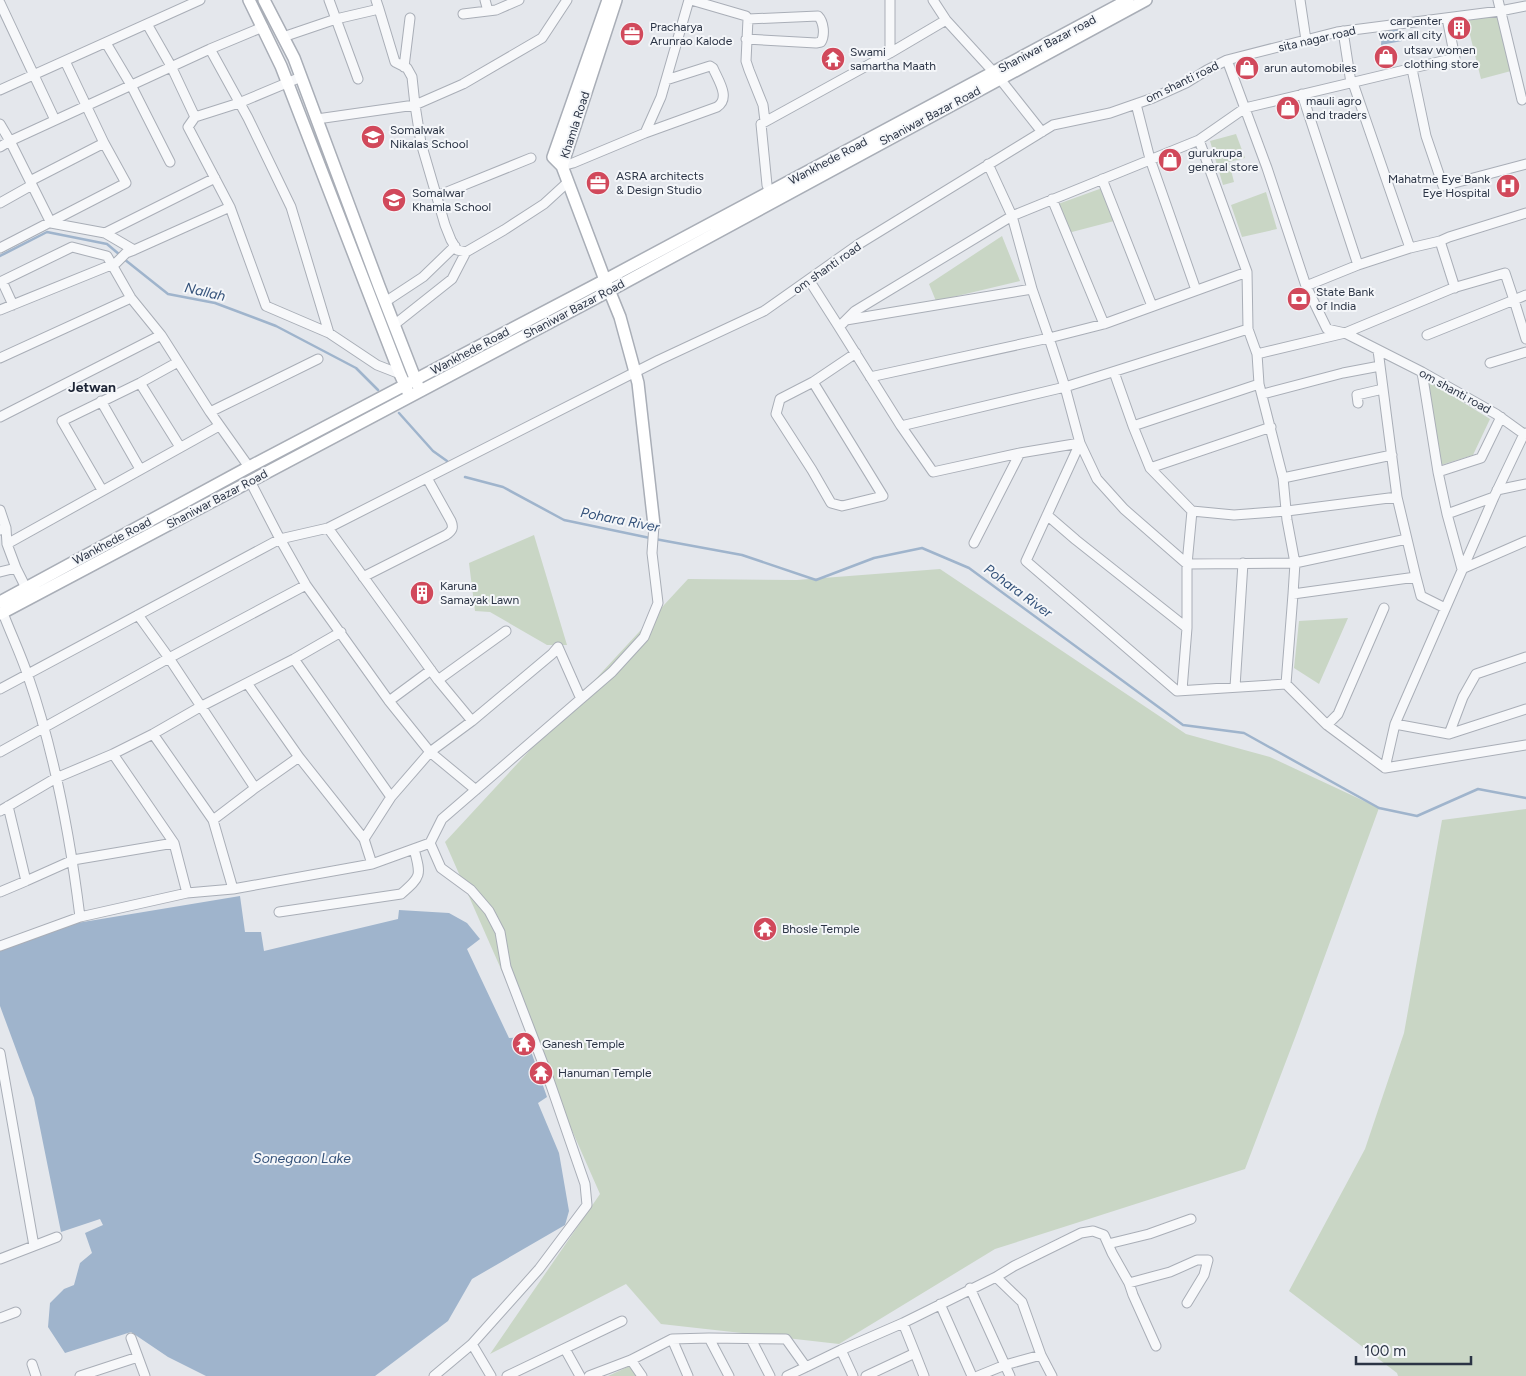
<svg xmlns="http://www.w3.org/2000/svg" width="1526" height="1376" viewBox="0 0 1526 1376" font-family="Figtree,sans-serif">
<style>
.green{fill:#c9d6c5}
.water{fill:#9fb4cc}
.lines{fill:none;stroke-linecap:round;stroke-linejoin:round}
.stream{stroke:#9fb4cc;stroke-width:2.5}
.street-casing{stroke:#a9aeb7;stroke-width:11}
.secondary-casing{stroke:#a9aeb7;stroke-width:14}
.street{stroke:#f7f8fa;stroke-width:9}
.secondary{stroke:#fff;stroke-width:11}
.labels{text-anchor:middle;dominant-baseline:central;stroke-width:4;stroke-linejoin:round;paint-order:stroke}
.poi-label{font-size:12px;fill:#2b3445;stroke:#f4f6f9;text-anchor:start}
.street-label{font-size:12px;fill:#2b3445;stroke:#f4f6f9}
.water-label{font-size:14px;font-style:italic;fill:#34527a;stroke:#f4f6f9}
.neighbourhood-label{font-size:14px;font-weight:bold;fill:#1d2536;stroke:#f4f6f9}
</style>
<rect width="100%" height="100%" fill="#e4e7ec"/>
<path class="green" d="M 1498,15 L 1511,71 L 1481,79 L 1466,19 Z
M 1236,134 L 1245,158 L 1229,162 L 1234,182 L 1223,185 L 1210,141 Z
M 1105,187 L 1118,220 L 1068,233 L 1058,204 Z
M 1266,192 L 1277,229 L 1242,237 L 1231,205 Z
M 1002,236 L 1020,281 L 936,301 L 929,284 Z
M 1427,380 L 1490,419 L 1473,455 L 1441,465 Z
M 534,535 L 567,645 L 547,645 L 490,612 L 475,611 L 469,563 Z
M 940,569 L 1186,734 L 1270,757 L 1379,808 L 1296,1035 L 1245,1169 L 995,1249 L 839,1344 L 661,1324 L 626,1284 L 490,1354 L 600,1194 L 445,842 L 688,579 L 797,580 Z
M 1348,618 L 1319,684 L 1294,668 L 1299,621 Z
M 1526,809 L 1526,1376 L 1398,1376 L 1397,1373 L 1289,1291 L 1365,1149 L 1404,1033 L 1442,820 Z
M 632,1365 L 638,1376 L 608,1376 Z"/>
<path class="water" d="M 1399,29 L 1402,41 L 1381,45 L 1382,31 Z
M 240,896 L 245,932 L 261,932 L 264,951 L 398,919 L 399,910 L 449,913 L 467,923 L 480,939 L 467,949 L 509,1038 L 526,1037 L 547,1097 L 538,1103 L 559,1153 L 569,1211 L 565,1225 L 472,1279 L 448,1321 L 375,1376 L 206,1376 L 168,1357 L 131,1332 L 65,1353 L 48,1327 L 50,1303 L 64,1289 L 74,1285 L 80,1263 L 92,1253 L 85,1233 L 103,1225 L 100,1219 L 61,1232 L 34,1098 L 0,1006 L 0,949 L 71,924 Z"/>
<g class="lines">
<path class="stream" d="M 0,256 L 47,232 L 107,244 L 120,255
M 124,259 L 168,294 L 215,303 L 276,326 L 356,368 L 378,390
M 399,413 L 433,451 L 447,461
M 465,477 L 503,487 L 564,520 L 650,538
M 655,539 L 742,555 L 816,580 L 874,558 L 922,548 L 969,568 L 1183,725 L 1244,733 L 1379,808 L 1417,816 L 1478,789 L 1526,798"/>
<g class="street-casing">
<path id="street" d="M 329,0 L 358,79
M 485,0 L 488,11
M 691,0 L 746,16 L 748,19 L 746,61 L 749,70 L 763,105 L 765,121
M 890,0 L 890,53
M 933,0 L 946,20 L 1000,79 L 1042,132
M 1300,0 L 1306,40
M 1498,0 L 1522,100
M 0,3 L 55,120
M 379,9 L 395,62 L 407,68 L 412,77 L 415,105 L 463,84 L 542,38 L 567,0
M 463,14 L 496,10 L 519,0
M 147,24 L 171,66 L 195,117 L 239,103 L 301,77
M 263,27 L 210,49 L 248,118 L 291,207 L 329,333 L 377,365 L 400,374
M 1343,31 L 1351,83
M 283,37 L 336,19 L 379,9 L 376,0
M 746,39 L 816,43 L 821,42 C 825,35 824,22 818,16 L 748,19
M 106,43 L 131,85 L 170,162
M 1227,60 L 1337,32 L 1500,11 L 1526,6
M 404,67 L 410,18
M 1412,69 L 1426,136 L 1443,186 L 1526,164
M 0,90 L 200,0
M 1302,94 L 1358,265 L 1410,248 L 1353,83
M 1136,104 L 1150,159 L 1196,290
M 195,117 L 188,127 L 230,207 L 266,306 L 329,333
M 317,119 L 415,105 L 421,143 L 445,225 L 451,240 L 457,250 L 466,252 L 504,230 L 544,204 L 568,182
M 0,124 L 10,141 L 210,49
M 645,133 L 717,107 C 731,98 718,80 713,68 L 710,66 L 666,80
M 1199,140 L 1245,108 L 1455,58 L 1447,18
M 0,147 L 10,141 L 51,223 L 105,233 L 215,178
M 562,166 L 573,163 L 645,133 L 661,97 L 689,0
M 1102,179 L 1152,306
M 30,181 L 104,143
M 770,192 L 767,185 L 761,124 L 890,53 L 946,20
M 437,196 L 531,158
M 1052,199 L 1104,324
M 0,203 L 32,185
M 105,233 L 134,250 L 230,207
M 1440,241 L 1455,288
M 0,248 L 126,183 L 104,143 L 65,61
M 1410,248 L 1440,241 L 1449,237 L 1526,213
M 1247,272 L 1248,329
M 809,280 L 839,327 L 855,311 L 1012,216 L 988,164
M 2,281 L 13,305
M 0,282 L 72,247 L 107,256 L 131,298 L 161,335 L 210,412
M 1306,286 L 1358,265
M 1032,289 L 1012,216 L 1199,140 L 1247,272 L 1104,324 L 1049,338 L 1065,387 L 1080,443 L 1097,479 L 1124,509 L 1187,564 L 1295,563 L 1407,539
M 1526,295 L 1514,300 L 1526,339
M 385,302 L 423,277 L 455,246
M 0,310 L 116,263 L 126,253 L 134,250
M 846,320 L 1032,289 L 1049,338 L 870,377
M 394,325 L 452,279 L 466,252
M 839,327 L 901,426 L 933,472 L 1020,453 L 974,543
M 1257,354 L 1345,333 L 1453,288 L 1505,273 L 1514,300 L 1427,335
M 0,358 L 131,298
M 1490,363 L 1526,352
M 1114,372 L 1133,426 L 1259,384
M 1422,372 L 1438,472 L 1481,458 L 1501,417
M 813,382 L 780,399 L 776,414 L 812,470 L 831,503 L 842,506 L 883,496 L 813,382 L 856,353
M 140,383 L 180,447
M 1263,394 L 1343,373 L 1380,366
M 101,401 L 140,469
M 1358,403 L 1357,395 L 1383,389
M 0,417 L 161,335
M 901,426 L 1065,387 L 1248,329 L 1257,354 L 1259,384 L 1283,478 L 1287,520 L 1295,563 L 1293,594 L 1416,577 L 1397,497 L 1378,350
M 1020,453 L 1080,443 L 1026,561 L 1177,691 L 1286,684 L 1327,725 L 1385,768 L 1395,724 L 1494,497 L 1524,434
M 249,467 L 210,412 L 318,359
M 1150,468 L 1271,427
M 1438,472 L 1447,514 L 1462,569 L 1526,541
M 1283,478 L 1392,455
M 250,481 L 280,539 L 328,528 L 659,360 L 764,311 L 859,244 L 1053,125 L 1110,113 L 1153,98 L 1186,83 L 1207,70 L 1227,60 L 1267,168 L 1306,286 L 1327,329 L 1345,333 L 1422,372 L 1496,414 L 1524,434 L 1526,433
M 102,490 L 62,421 L 140,383 L 178,362
M 1497,490 L 1526,484
M 0,510 L 6,528
M 1192,511 L 1234,515 L 1287,511 L 1397,497
M 1447,514 L 1494,497
M 1047,515 L 1076,540 L 1187,628 L 1187,564 L 1192,511 L 1150,468 L 1133,426
M 328,528 L 438,680 L 472,721
M 0,530 L 6,528 L 7,544
M 0,572 L 16,568
M 363,577 L 446,535 C 452,531 454,528 451,521 L 427,478
M 1416,577 L 1421,596 L 1445,608
M 28,592 L 16,568 L 7,544 L 219,426
M 3,613 C 11,634 21,655 28,676 C 55,754 70,836 80,917
M 138,615 L 169,658 L 255,788 L 299,757 L 364,839
M 294,659 L 391,797
M 438,680 L 506,631
M 247,683 L 299,757
M 1286,684 L 1293,594
M 1235,687 L 1243,563
M 0,689 L 280,539 L 306,585 L 389,701 L 430,752 L 472,721 L 552,654 L 558,647 L 581,699
M 1182,690 L 1187,628
M 389,701 L 431,670
M 1395,724 L 1449,734 L 1526,709
M 1327,725 L 1338,714 L 1384,608
M 153,734 L 213,820 L 233,889
M 1449,734 L 1463,697 L 1476,674 L 1526,657
M 0,752 L 169,658 L 306,585
M 113,754 L 174,843
M 1385,768 L 1526,745
M 0,811 L 56,778 L 113,754 L 153,734 L 200,707 L 294,659 L 341,632
M 213,820 L 255,788
M 430,843 L 372,864 L 364,839 L 391,797 L 430,752 L 476,790
M 26,881 L 73,860 L 174,843 L 187,893
M 0,892 L 26,881 L 8,806
M 279,912 L 401,894 C 422,876 421,875 414,849
M 0,946 L 80,917 L 187,893 L 233,889 L 372,864
M 0,1053 L 34,1246
M 0,1259 L 57,1237
M 996,1277 L 1014,1266 L 1081,1233 L 1093,1231 L 1104,1235 L 1108,1244
M 1129,1283 L 1170,1272 L 1197,1260 L 1208,1260 L 1204,1275 L 1187,1303
M 970,1288 L 1005,1365 L 978,1376
M 940,1304 L 972,1376
M 0,1318 L 16,1312
M 131,1338 L 145,1376
M 709,1338 L 729,1376
M 672,1339 L 688,1376
M 751,1339 L 770,1376
M 1156,1346 L 1133,1295 L 1129,1283 L 1112,1253 L 1108,1244 L 1149,1234 L 1191,1219
M 565,1349 L 580,1376
M 915,1353 L 924,1376
M 631,1360 L 642,1376
M 32,1364 L 36,1376
M 806,1367 L 841,1350
M 80,1376 L 138,1357
M 434,1376 L 472,1344
M 491,1376 L 472,1344 L 539,1269 L 587,1205 L 585,1184 L 547,1074 L 506,967 L 500,932 L 489,911 L 471,890 L 441,868 L 430,843 L 442,819 L 612,672 L 644,637 L 658,603 L 652,553 L 654,525
M 507,1376 L 622,1321
M 589,1376 L 631,1360 L 672,1339 L 709,1338 L 786,1339 L 806,1367 L 787,1376
M 853,1376 L 841,1350 L 903,1323 L 996,1277 L 1022,1302 L 1041,1355
M 866,1376 L 915,1353 L 903,1323
M 1010,1376 L 1005,1365 L 1041,1355 L 1052,1376"/>
</g>
<g class="secondary-casing">
<path id="secondary" d="M 249,0 L 281,66 L 400,374 L 408,392
M 264,0 L 294,58 L 379,286 L 418,386
M 608,0 L 553,157 L 562,166 L 605,280 L 620,317 L 638,383 L 654,525
M 562,166 L 616,0
M 0,602 L 249,467 L 605,280 L 1128,0
M 0,614 L 609,291 L 1146,0"/>
</g>
<use href="#street" class="street"/>
<use href="#secondary" class="secondary"/>
</g>
<defs>
<g id="building-disc" transform="scale(1.25)"><circle r="9.5" fill="#d1495b" stroke="#f4f6f9"/><path d="M-4-6H4V6H1V3H-1V6H-4ZM-2.5-4.3h1.7v1.8h-1.7ZM.8-4.3h1.7v1.8H.8ZM-2.5-1h1.7V.8h-1.7ZM.8-1h1.7V.8H.8Z" fill="#fff"/></g>
<g id="office-disc" transform="scale(1.25)"><circle r="9.5" fill="#d1495b" stroke="#f4f6f9"/><path d="M-6-3h4V-5.5h4V-3h4V5H-6ZM-1-4.5V-3h2v-1.5ZM-6 0V1H6V0Z" fill="#fff"/></g>
<g id="shop-disc" transform="scale(1.25)"><circle r="9.5" fill="#d1495b" stroke="#f4f6f9"/><path d="M-5-2.5h2.3a2.7 3.5 0 0 1 5.4 0H5L5.5 6h-11ZM-1.5-2.5h3a1.5 2.3 0 0 0-3 0Z" fill="#fff"/></g>
<g id="temple-disc" transform="scale(1.25)"><circle r="9.5" fill="#d1495b" stroke="#f4f6f9"/><path d="M0-6L5-2H3V0L6.5 2.5H4V6H1.5V3h-3V6H-4V2.5H-6.5L-3 0V-2H-5Z" fill="#fff"/></g>
<g id="school-disc" transform="scale(1.25)"><circle r="9.5" fill="#d1495b" stroke="#f4f6f9"/><path d="M0-5L7-2L0 1L-7-2ZM-4 1L0 2.5L4 1V4Q0 6-4 4Z" fill="#fff"/></g>
<g id="hospital-disc" transform="scale(1.25)"><circle r="9.5" fill="#d1495b" stroke="#f4f6f9"/><path d="M-5-5h3v3.5h4V-5h3V5h-3V1.5h-4V5h-3Z" fill="#fff"/></g>
<g id="bank-disc" transform="scale(1.25)"><circle r="9.5" fill="#d1495b" stroke="#f4f6f9"/><path d="M-6-4H6V4H-6ZM0-2.3a2.3 2.3 0 1 0 0 4.6a2.3 2.3 0 1 0 0-4.6Z" fill="#fff"/></g>
</defs>
<g fill-rule="evenodd">
<use href="#building-disc" x="1459" y="28"/>
<use href="#office-disc" x="632" y="34"/>
<use href="#shop-disc" x="1386" y="57"/>
<use href="#temple-disc" x="833" y="59"/>
<use href="#shop-disc" x="1247" y="68"/>
<use href="#shop-disc" x="1288" y="108"/>
<use href="#school-disc" x="373" y="137"/>
<use href="#shop-disc" x="1170" y="160"/>
<use href="#office-disc" x="598" y="183"/>
<use href="#hospital-disc" x="1508" y="186"/>
<use href="#school-disc" x="394" y="200"/>
<use href="#bank-disc" x="1299" y="299"/>
<use href="#building-disc" x="422" y="593"/>
<use href="#temple-disc" x="765" y="929"/>
<use href="#temple-disc" x="524" y="1044"/>
<use href="#temple-disc" x="541" y="1073"/>
</g>
<g class="labels">
<g class="poi-label">
<text x="1442" y="21" text-anchor="end">carpenter<tspan x="1442" dy="14">work all city</tspan></text>
<text x="650" y="27">Pracharya<tspan x="650" dy="14">Arunrao Kalode</tspan></text>
<text x="1404" y="50">utsav women<tspan x="1404" dy="14">clothing store</tspan></text>
<text x="850" y="52">Swami<tspan x="850" dy="14">samartha Maath</tspan></text>
<text x="1264" y="68">arun automobiles</text>
<text x="1306" y="101">mauli agro<tspan x="1306" dy="14">and traders</tspan></text>
<text x="390" y="130">Somalwak<tspan x="390" dy="14">Nikalas School</tspan></text>
<text x="1188" y="153">gurukrupa<tspan x="1188" dy="14">general store</tspan></text>
<text x="616" y="176">ASRA architects<tspan x="616" dy="14">&amp; Design Studio</tspan></text>
<text x="1490" y="179" text-anchor="end">Mahatme Eye Bank<tspan x="1490" dy="14">Eye Hospital</tspan></text>
<text x="412" y="193">Somalwar<tspan x="412" dy="14">Khamla School</tspan></text>
<text x="1316" y="292">State Bank<tspan x="1316" dy="14">of India</tspan></text>
<text x="440" y="586">Karuna<tspan x="440" dy="14">Samayak Lawn</tspan></text>
<text x="782" y="929">Bhosle Temple</text>
<text x="542" y="1044">Ganesh Temple</text>
<text x="558" y="1073">Hanuman Temple</text>
</g>
<g class="street-label">
<text transform="translate(1317 39) rotate(-13)">sita nagar road</text>
<text transform="translate(1047 44) rotate(-28)">Shaniwar Bazar road</text>
<text transform="translate(1182 82) rotate(-26)">om shanti road</text>
<text transform="translate(930 116) rotate(-28)">Shaniwar Bazar Road</text>
<text transform="translate(575 125) rotate(-72)">Khamla Road</text>
<text transform="translate(828 161) rotate(-28)">Wankhede Road</text>
<text transform="translate(827 268) rotate(-35)">om shanti road</text>
<text transform="translate(574 309) rotate(-28)">Shaniwar Bazar Road</text>
<text transform="translate(470 351) rotate(-28)">Wankhede Road</text>
<text transform="translate(1455 391) rotate(29)">om shanti road</text>
<text transform="translate(217 499) rotate(-28)">Shaniwar Bazar Road</text>
<text transform="translate(112 541) rotate(-28)">Wankhede Road</text>
</g>
<g class="water-label">
<text transform="translate(205 292) rotate(13)">Nallah</text>
<text transform="translate(620 520) rotate(11)">Pohara River</text>
<text transform="translate(1018 591) rotate(36)">Pohara River</text>
<text x="302" y="1158">Sonegaon Lake</text>
</g>
<g class="neighbourhood-label">
<text x="92" y="387">Jetwan</text>
</g>
</g>
<path d="M1356 1356v8h115v-8" fill="none" stroke="#2b3445" stroke-width="2.5"/>
<text x="1364" y="1356" font-size="15" fill="#2b3445" stroke="#f4f6f9" stroke-width="4" paint-order="stroke">100 m</text>
</svg>
